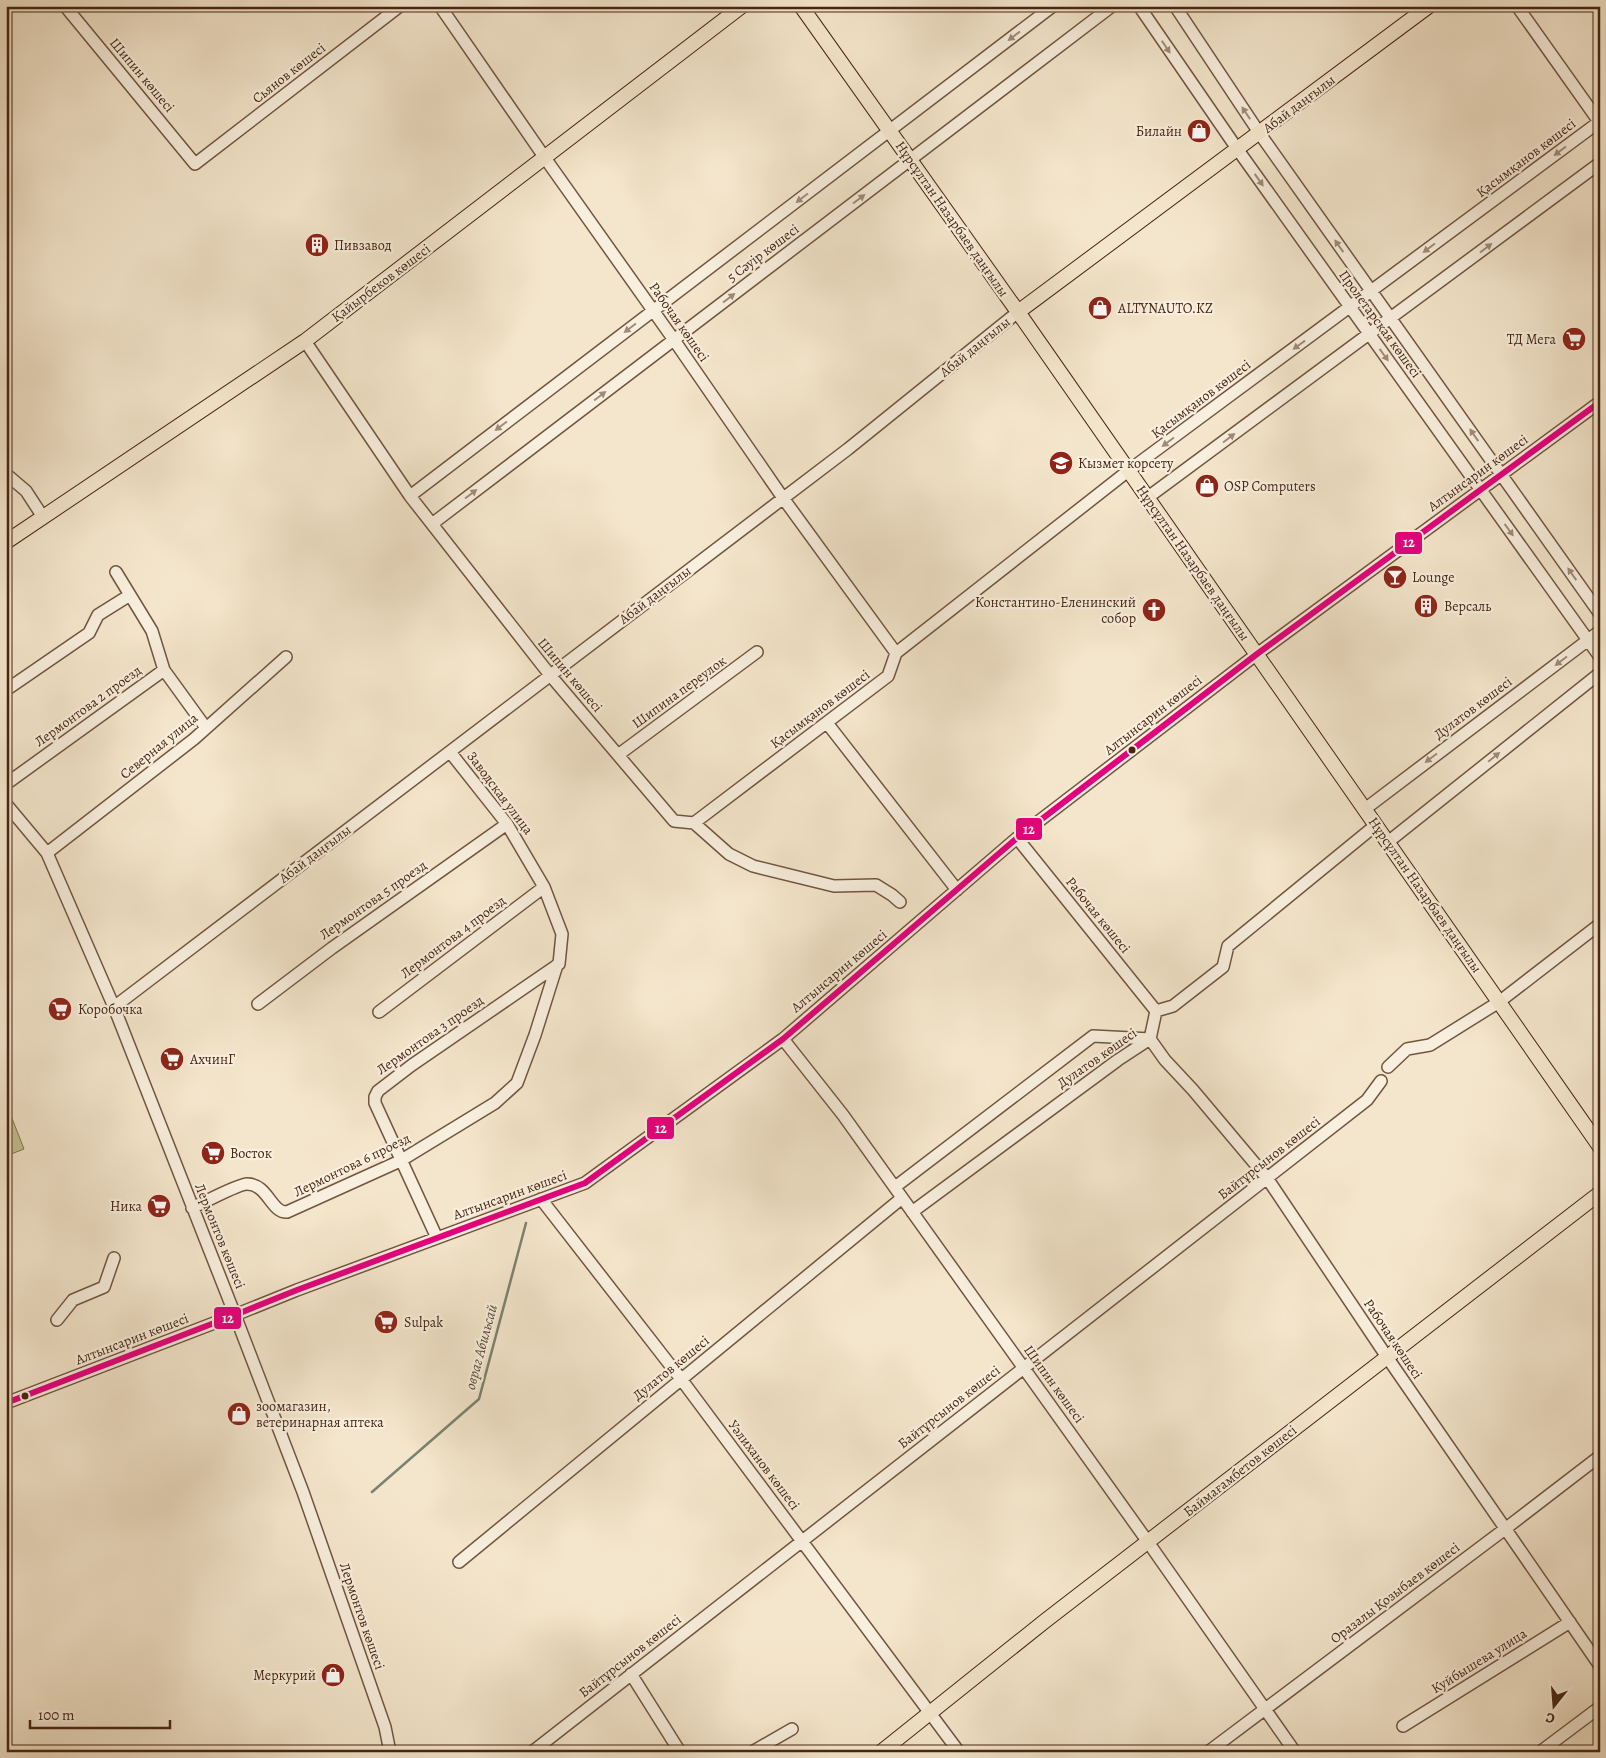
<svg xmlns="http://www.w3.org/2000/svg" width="1606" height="1758" viewBox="0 0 1606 1758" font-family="Alegreya,serif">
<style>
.green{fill:#c2c393;stroke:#847452}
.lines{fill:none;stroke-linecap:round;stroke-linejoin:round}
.stream{stroke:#7b8271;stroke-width:2.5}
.minor-casing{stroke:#725540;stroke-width:14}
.major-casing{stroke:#472512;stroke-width:16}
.minor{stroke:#f8efde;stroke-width:11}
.major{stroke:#f4e6cc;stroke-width:14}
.bus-1-casing{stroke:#f8efde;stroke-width:10}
.bus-1{stroke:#e5007d;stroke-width:6}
.oneway{fill:#a08a78}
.bus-dot{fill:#472512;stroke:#f8efde;stroke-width:2}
.labels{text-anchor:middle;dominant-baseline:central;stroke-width:4.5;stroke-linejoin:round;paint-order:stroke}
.street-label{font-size:14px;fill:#472512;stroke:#f8efde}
.poi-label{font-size:14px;fill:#472512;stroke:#f8efde;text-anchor:start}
.water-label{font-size:15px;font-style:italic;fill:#5c4c3a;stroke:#f8efde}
.line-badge{stroke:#f8efde;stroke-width:2}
.badge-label{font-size:14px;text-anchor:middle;font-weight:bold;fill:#fff}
</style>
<rect width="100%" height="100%" fill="#f4e6cc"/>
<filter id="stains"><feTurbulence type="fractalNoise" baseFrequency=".004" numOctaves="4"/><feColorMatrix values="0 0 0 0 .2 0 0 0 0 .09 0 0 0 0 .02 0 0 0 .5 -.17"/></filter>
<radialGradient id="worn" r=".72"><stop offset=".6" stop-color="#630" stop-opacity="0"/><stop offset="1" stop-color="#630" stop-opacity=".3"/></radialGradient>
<path class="green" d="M 6,1103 L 24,1149 L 6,1156 Z"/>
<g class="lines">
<path class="stream" d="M 372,1492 L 479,1399 L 526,1223"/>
<g class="minor-casing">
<path id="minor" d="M 65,6 L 195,164 L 400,6
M 440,6 L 545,158 L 674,340 L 783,498 L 896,653
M 1139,6 L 1238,150 L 1600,657
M 1175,6 L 1260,134 L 1600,614
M 1517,6 L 1600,123
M 305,341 L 410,496 L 550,675 L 674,821 L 694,823 L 729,854 L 753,866 L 834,886 L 876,885 L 892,895 L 900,902
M 6,474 L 26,491 L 43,517
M 410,496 L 1053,6
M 1147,498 L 1600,163
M 432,524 L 1112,6
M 116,572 L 152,631 L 164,670 L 206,728
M 6,690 L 89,633 L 98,615 L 130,595
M 827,723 L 957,890
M 618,755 L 757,652
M 6,784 L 164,670
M 6,804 L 47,853 L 114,1007 L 235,1315 L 303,1492 L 385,1727 L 390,1752
M 1365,809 L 1600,631
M 694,823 L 888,676 L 896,653 L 1128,471 L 1599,122
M 1017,838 L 1156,1011
M 1388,842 L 1600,673
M 47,853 L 194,739 L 286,657
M 258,1004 L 332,948 L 507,824
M 114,1007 L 848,449 L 1018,312
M 1156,1011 L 1173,1006 L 1223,967 L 1228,946 L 1376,825
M 379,1012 L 544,887
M 783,1039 L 843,1115 L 1148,1542 L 1295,1752
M 1150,1039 L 1165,1060 L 1193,1090 L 1267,1178 L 1387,1357 L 1600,1666
M 1150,1039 L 1156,1011
M 1388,1067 L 1407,1049 L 1430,1045 L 1499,1002 L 1600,924
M 895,1187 L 1093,1036 L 1150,1039
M 541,1199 L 681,1379 L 959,1752
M 192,1208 C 203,1203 238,1184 247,1184 C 268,1184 271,1213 287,1212 L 400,1161 L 495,1103 L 517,1083 L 535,1035 L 557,965
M 912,1212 L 1118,1060 L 1150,1039
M 437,1238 L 375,1103 L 375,1097 L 378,1091 L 412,1065 L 559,964 L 562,934 L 544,887 L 507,824 L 450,752
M 57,1320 L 73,1300 L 104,1287 L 114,1258
M 6,1403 L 235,1315 L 297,1290 L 585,1183 L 783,1039 L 1017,838 L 1257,654 L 1600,402
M 459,1562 L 902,1198
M 631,1674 L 680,1752
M 1403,1726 L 1570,1622
M 532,1752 L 1367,1100 L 1381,1081
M 752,1752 L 792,1729
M 1208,1752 L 1505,1529 L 1600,1456
M 1540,1752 L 1600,1707"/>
</g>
<g class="major-casing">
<path id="major" d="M 801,6 L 1018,312 L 1600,1147
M 1018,312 L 1429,6
M 6,542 L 305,341 L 742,6
M 881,1752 L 1045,1621 L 1600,1193"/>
</g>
<use href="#minor" class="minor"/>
<use href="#major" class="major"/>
<g class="bus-1-casing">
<path id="bus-1" d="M 6,1403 L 235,1315 L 297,1290 L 585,1183 L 783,1039 L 1017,838 L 1257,654 L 1600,402"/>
</g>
<use href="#bus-1" class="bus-1"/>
</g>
<defs><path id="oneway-solid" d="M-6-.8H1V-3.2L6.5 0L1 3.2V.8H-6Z" transform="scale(1.25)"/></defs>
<g class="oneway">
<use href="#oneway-solid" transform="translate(1014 36) rotate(143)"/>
<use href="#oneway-solid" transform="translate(1166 47) rotate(56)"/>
<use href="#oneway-solid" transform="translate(1246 113) rotate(-124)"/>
<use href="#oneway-solid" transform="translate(1560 151) rotate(143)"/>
<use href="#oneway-solid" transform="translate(1259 180) rotate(55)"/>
<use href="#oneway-solid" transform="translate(802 198) rotate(143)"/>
<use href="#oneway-solid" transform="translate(859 199) rotate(-37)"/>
<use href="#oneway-solid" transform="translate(1339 246) rotate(-125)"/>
<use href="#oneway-solid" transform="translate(1429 248) rotate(143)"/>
<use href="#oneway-solid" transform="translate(1486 248) rotate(-37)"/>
<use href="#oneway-solid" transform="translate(729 298) rotate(-37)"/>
<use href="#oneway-solid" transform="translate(630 328) rotate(143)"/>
<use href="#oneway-solid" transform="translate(1299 345) rotate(144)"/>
<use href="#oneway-solid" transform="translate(1384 355) rotate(54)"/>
<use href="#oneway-solid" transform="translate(600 396) rotate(-37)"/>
<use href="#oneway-solid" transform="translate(501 426) rotate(143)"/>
<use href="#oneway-solid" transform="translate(1474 435) rotate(-125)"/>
<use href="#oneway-solid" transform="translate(1229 438) rotate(-37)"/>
<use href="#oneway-solid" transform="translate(1168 442) rotate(143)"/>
<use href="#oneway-solid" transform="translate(471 494) rotate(-37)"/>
<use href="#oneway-solid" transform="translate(1509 530) rotate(54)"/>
<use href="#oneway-solid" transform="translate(1572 574) rotate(-125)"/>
<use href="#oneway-solid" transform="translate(1561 661) rotate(143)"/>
<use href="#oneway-solid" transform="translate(1494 757) rotate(-39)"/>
<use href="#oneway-solid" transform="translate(1431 758) rotate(143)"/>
</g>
<defs>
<g id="shop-disc" transform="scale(1.25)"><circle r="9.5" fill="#8f2418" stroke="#f8efde"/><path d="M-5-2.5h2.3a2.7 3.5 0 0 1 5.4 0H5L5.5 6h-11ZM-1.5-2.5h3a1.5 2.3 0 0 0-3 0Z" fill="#fff"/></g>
<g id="building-disc" transform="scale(1.25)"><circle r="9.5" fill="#8f2418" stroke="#f8efde"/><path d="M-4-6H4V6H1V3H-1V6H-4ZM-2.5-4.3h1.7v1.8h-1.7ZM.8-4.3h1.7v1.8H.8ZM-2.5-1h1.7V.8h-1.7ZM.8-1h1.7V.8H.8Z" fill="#fff"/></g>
<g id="supermarket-disc" transform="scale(1.25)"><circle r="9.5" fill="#8f2418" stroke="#f8efde"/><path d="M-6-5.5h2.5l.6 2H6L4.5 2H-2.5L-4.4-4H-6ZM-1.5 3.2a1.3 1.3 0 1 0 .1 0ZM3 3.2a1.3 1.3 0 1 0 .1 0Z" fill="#fff"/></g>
<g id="university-disc" transform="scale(1.25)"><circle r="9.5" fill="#8f2418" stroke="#f8efde"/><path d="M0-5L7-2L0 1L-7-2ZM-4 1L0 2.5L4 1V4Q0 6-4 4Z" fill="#fff"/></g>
<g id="bar-disc" transform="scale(1.25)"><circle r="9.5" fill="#8f2418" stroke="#f8efde"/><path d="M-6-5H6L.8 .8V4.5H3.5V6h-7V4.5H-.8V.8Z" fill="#fff"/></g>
<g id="church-disc" transform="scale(1.25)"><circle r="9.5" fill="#8f2418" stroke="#f8efde"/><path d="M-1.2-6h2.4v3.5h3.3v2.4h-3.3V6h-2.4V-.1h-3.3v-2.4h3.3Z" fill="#fff"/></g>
</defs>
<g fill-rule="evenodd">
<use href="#shop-disc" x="1199" y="131"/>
<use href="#building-disc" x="317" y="245"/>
<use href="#shop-disc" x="1100" y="308"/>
<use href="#supermarket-disc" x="1574" y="339"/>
<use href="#university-disc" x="1061" y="463"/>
<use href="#shop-disc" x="1207" y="486"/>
<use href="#bar-disc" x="1395" y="577"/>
<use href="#building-disc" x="1426" y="606"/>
<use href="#church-disc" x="1154" y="610"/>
<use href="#supermarket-disc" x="60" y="1009"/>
<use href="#supermarket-disc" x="172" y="1059"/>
<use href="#supermarket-disc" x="213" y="1153"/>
<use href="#supermarket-disc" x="159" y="1206"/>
<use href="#supermarket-disc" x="386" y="1322"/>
<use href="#shop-disc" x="239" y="1414"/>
<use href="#shop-disc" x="333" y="1675"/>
</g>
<g class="bus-dot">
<circle cx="1132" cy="750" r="4.5"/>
<circle cx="25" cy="1396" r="4.5"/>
</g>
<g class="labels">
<g class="street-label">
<text transform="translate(289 73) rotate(-38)">Сьянов көшесі</text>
<text transform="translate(142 75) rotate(50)">Шипин көшесі</text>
<text transform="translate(1299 104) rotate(-37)">Абай даңғылы</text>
<text transform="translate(1526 158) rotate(-37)">Қасымқанов көшесі</text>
<text transform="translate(952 219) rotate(55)">Нұрсұлтан Назарбаев даңғылы</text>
<text transform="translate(763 253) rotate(-37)">5 Сәуір көшесі</text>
<text transform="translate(381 283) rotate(-37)">Қайырбеков көшесі</text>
<text transform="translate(679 322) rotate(55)">Рабочая көшесі</text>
<text transform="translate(1380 324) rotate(54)">Пролетарская көшесі</text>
<text transform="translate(975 347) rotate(-39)">Абай даңғылы</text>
<text transform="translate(1201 399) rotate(-37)">Қасымқанов көшесі</text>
<text transform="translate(1478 473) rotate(-36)">Алтынсарин көшесі</text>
<text transform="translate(1193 563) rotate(55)">Нұрсұлтан Назарбаев даңғылы</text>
<text transform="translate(655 595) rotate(-37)">Абай даңғылы</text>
<text transform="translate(570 675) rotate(50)">Шипин көшесі</text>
<text transform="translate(679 692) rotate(-36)">Шипина переулок</text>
<text transform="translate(88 706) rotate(-36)">Лермонтова 2 проезд</text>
<text transform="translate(1473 708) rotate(-37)">Дулатов көшесі</text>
<text transform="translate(820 709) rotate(-37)">Қасымқанов көшесі</text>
<text transform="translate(1153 715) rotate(-38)">Алтынсарин көшесі</text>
<text transform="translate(159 746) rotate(-39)">Северная улица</text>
<text transform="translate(500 793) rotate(53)">Заводская улица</text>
<text transform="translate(315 854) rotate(-37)">Абай даңғылы</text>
<text transform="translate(1425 895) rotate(55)">Нұрсұлтан Назарбаев даңғылы</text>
<text transform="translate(373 900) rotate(-35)">Лермонтова 5 проезд</text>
<text transform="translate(1098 915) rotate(51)">Рабочая көшесі</text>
<text transform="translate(453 937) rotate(-37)">Лермонтова 4 проезд</text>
<text transform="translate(839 971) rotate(-40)">Алтынсарин көшесі</text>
<text transform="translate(430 1035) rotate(-35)">Лермонтова 3 проезд</text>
<text transform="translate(1097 1058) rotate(-35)">Дулатов көшесі</text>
<text transform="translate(1269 1158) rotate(-38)">Байтұрсынов көшесі</text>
<text transform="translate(352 1165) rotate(-26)">Лермонтова 6 проезд</text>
<text transform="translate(510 1195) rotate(-20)">Алтынсарин көшесі</text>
<text transform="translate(220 1236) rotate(68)">Лермонтов көшесі</text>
<text transform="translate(132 1339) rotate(-21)">Алтынсарин көшесі</text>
<text transform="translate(1393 1339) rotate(56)">Рабочая көшесі</text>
<text transform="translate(671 1368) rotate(-39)">Дулатов көшесі</text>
<text transform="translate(1054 1384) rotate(54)">Шипин көшесі</text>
<text transform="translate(949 1407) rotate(-38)">Байтұрсынов көшесі</text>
<text transform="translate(764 1465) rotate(53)">Уәлиханов көшесі</text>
<text transform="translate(1240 1471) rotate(-38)">Баймағамбетов көшесі</text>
<text transform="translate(1395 1593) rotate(-37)">Оразалы Қозыбаев көшесі</text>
<text transform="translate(362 1616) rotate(71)">Лермонтов көшесі</text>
<text transform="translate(630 1656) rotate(-38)">Байтұрсынов көшесі</text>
<text transform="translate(1479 1661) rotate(-32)">Куйбышева улица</text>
</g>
<g class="poi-label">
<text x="1182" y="131" text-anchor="end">Билайн</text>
<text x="334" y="245">Пивзавод</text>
<text x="1118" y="308">ALTYNAUTO.KZ</text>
<text x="1556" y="339" text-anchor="end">ТД Мега</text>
<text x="1078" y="463">Кызмет корсету</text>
<text x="1224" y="486">OSP Computers</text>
<text x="1412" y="577">Lounge</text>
<text x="1136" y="602" text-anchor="end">Константино-Еленинский<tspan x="1136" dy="16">собор</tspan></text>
<text x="1444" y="606">Версаль</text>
<text x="78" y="1009">Коробочка</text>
<text x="190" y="1059">АхчинГ</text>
<text x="230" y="1153">Восток</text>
<text x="142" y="1206" text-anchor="end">Ника</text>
<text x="404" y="1322">Sulpak</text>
<text x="256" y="1406">зоомагазин,<tspan x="256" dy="16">ветеринарная аптека</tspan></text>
<text x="316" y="1675" text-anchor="end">Меркурий</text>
</g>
<g class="water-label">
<text transform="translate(481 1347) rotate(-75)">овраг Абильсай</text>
</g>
</g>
<g class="line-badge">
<rect x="1394" y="531" width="29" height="24" rx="5" fill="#e5007d"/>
<rect x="1015" y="817" width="28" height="24" rx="5" fill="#e5007d"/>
<rect x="646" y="1116" width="29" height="24" rx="5" fill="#e5007d"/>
<rect x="213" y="1306" width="29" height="24" rx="5" fill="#e5007d"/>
</g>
<g class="badge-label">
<text x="1409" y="547">12</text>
<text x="1029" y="834">12</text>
<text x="661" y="1133">12</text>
<text x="228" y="1323">12</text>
</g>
<rect width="1606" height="1758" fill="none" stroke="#f4e6cc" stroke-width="25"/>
<rect x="8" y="8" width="1591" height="1743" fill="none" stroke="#472512" stroke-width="2.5"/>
<rect x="12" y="12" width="1581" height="1733" fill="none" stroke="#472512"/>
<g transform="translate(1554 1706) rotate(197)" stroke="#f8efde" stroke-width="4" paint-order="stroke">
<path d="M0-4L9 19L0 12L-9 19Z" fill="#472512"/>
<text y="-8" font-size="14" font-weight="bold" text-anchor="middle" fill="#472512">С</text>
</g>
<path d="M30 1720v8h140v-8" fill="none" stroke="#472512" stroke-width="2.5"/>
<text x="38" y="1720" font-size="15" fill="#472512" stroke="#f8efde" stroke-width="4" paint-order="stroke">100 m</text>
<rect width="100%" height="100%" filter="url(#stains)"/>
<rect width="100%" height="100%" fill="url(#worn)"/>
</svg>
